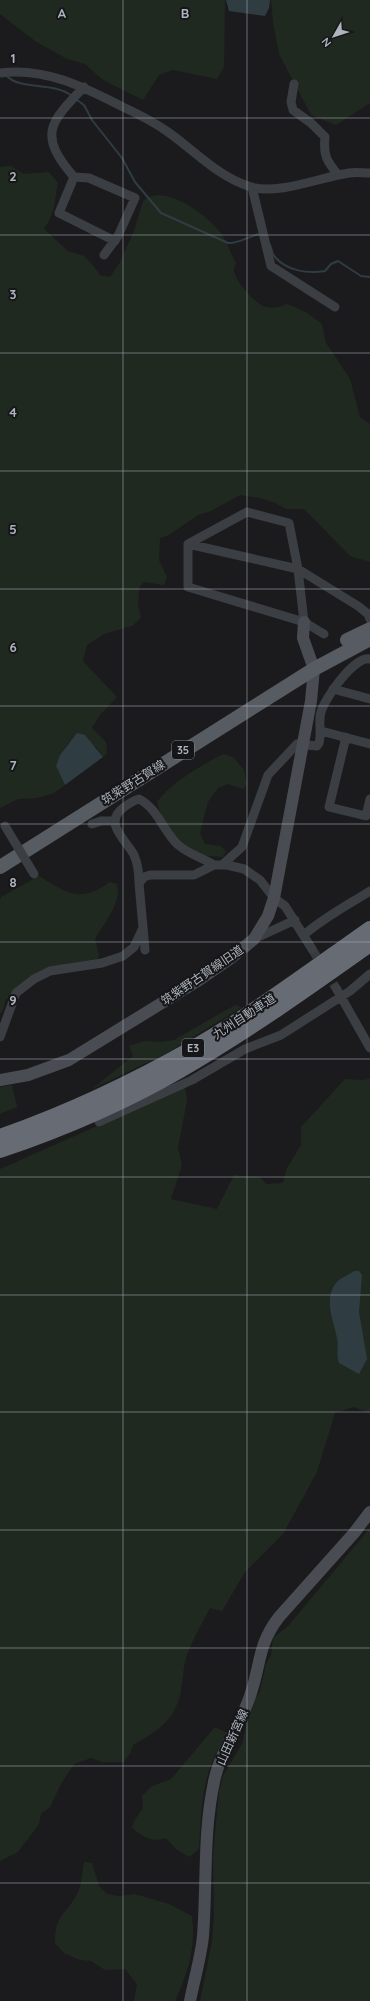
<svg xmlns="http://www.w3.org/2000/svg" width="370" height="2001" viewBox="0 0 370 2001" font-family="Quicksand,'Noto Sans JP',sans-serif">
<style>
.green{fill:#202920}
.water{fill:#2f3d43}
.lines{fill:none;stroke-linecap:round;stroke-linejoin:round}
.stream{stroke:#2f3d43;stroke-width:2}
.street-tunnel{stroke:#383a3d;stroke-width:9;stroke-dasharray:9 4.5;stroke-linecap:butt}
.street{stroke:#3b3e43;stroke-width:9}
.secondary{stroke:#494d53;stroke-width:12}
.primary{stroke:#575b62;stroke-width:14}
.highway{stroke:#676c74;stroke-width:16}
.street-bridge{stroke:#3b3e43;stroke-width:9}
.grid{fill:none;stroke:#adb4bd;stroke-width:1;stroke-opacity:0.55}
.labels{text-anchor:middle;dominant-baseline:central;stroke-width:4;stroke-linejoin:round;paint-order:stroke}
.shield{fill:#161619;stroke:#80858c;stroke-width:1}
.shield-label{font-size:11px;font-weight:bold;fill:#adb4bd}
.street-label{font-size:12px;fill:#adb4bd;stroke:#161619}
.grid-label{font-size:13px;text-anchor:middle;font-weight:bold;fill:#adb4bd;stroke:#161619;stroke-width:4;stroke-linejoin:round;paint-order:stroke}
</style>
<rect width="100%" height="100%" fill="#1b1b1d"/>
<path class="green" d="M 0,0 L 225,0 L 224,67 L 217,79 L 173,70 L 159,75 L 143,100 L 103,80 L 85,64 L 67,59 L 35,41 L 0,14 Z
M 271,0 L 370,0 L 370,103 L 336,125 L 311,115 L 279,54 L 273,23 Z
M 11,166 L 24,174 L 49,172 L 58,183 C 54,202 56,211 44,229 L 68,251 L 84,256 L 92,264 L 100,275 L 110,277 L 119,264 L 134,231 L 143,201 C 164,182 207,215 221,233 C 227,242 231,254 236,263 C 235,266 234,267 234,270 C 234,280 256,305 266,307 C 274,309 280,307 287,304 L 306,312 L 322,324 L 326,343 L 350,379 L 360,417 L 370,424 L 370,562 L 350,556 L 304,509 L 286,509 L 275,503 L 260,498 L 240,495 L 211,511 L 198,515 L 169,535 L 160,538 L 159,560 L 167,577 L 164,585 L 144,582 L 139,588 L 138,605 L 141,618 L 132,626 L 104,634 L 87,645 L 83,661 L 117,697 L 99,716 L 92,728 L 106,742 L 107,753 L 103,757 L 96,747 L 70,741 L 60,755 L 56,766 L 65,785 L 54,793 L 37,798 L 18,799 L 0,808 L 0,167 Z
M 223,754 L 233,757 L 244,770 L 247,784 L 243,789 L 228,784 L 218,788 L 208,802 L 200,833 L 205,844 L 220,846 L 226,851 L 223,857 C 217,856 208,857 201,855 C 177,847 163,826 157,802 C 170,783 202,765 223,754 Z
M 39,876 C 67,893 79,904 110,882 L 117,884 C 122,903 104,923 95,939 L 99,955 L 96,964 L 33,975 L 17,998 L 6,999 L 2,1013 L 0,1013 L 0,900 L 1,897 Z
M 235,1005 L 242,1007 L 167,1053 L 92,1089 L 133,1056 L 129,1046 L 144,1041 L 161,1042 L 174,1040 Z
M 345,1079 L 362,1080 L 370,1079 L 370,1413 L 354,1407 L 335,1413 L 317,1472 L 283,1534 L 245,1572 L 222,1611 L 210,1608 C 202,1624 189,1645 185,1662 C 183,1671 183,1680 181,1690 C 176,1720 158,1731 133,1745 L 131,1752 L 124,1762 L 102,1762 L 91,1758 L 74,1764 L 61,1784 L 50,1807 L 41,1814 L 39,1824 L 18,1852 L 0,1861 L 0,1169 L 185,1087 L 187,1100 L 178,1148 L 182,1165 L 171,1199 L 217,1209 L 234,1175 L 260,1177 L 266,1184 L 283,1183 L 286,1170 L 301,1145 L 301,1127 Z
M 12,1085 L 17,1107 L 0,1114 L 0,1087 Z
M 370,1528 L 370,2001 L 200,2001 L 212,1941 L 214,1917 L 213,1855 L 219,1792 L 223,1776 L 242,1744 L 251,1707 L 260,1691 L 266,1664 L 271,1655 L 273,1638 L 288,1626 Z
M 215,1727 L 227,1733 C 201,1775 202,1802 199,1849 L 189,1857 L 177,1850 L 166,1838 C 151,1843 144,1837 132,1828 L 134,1821 L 143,1808 L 142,1796 L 152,1786 L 171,1779 Z
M 84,1862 L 92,1863 L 99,1886 L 107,1894 L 119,1896 L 135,1894 L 169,1904 L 192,1916 C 196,1947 188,1973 175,2001 L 134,2001 L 137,1984 L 125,1969 L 105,1970 L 91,1961 L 80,1960 L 64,1953 L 55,1943 C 55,1916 64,1916 76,1896 C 82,1886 82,1873 84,1862 Z"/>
<path class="water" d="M 226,0 L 270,0 L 269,8 L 265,16 L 229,11 Z
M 77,733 L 85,735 L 103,757 L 65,785 L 56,766 L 60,755 Z
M 354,1271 L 359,1271 L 362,1275 L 359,1312 L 367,1359 L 359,1374 L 339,1363 C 336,1354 339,1347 337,1338 C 334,1321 323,1300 336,1283 C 340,1278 349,1275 354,1271 Z"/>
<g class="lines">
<path class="stream" d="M 6,75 C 19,91 53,81 72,96
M 77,100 L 84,105 L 92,120 L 122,158 L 135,182 L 161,213 L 228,243 C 239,244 248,236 260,234
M 269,243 C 272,247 271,253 275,257 C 287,271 308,274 325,271 L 331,264 L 338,261 L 361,276 L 370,277"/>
<path class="street-tunnel" d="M 312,949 L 336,988"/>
<path class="street" d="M 0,73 C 45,67 84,87 123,107 C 138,114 154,122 168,132 C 195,151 218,177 251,187 C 279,195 321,177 349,173 C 356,172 363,173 370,173
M 294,84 L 291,102 L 293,110 L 311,123 L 325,137 C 323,156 327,161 338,175
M 84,87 C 49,123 38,135 74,177 L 89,178 L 135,198 L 118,236 L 104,255
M 74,177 L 59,213 L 115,241
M 252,187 L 271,266 L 335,307
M 188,544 L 298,569 L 358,606 L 368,614 L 370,619
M 304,622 L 298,569 L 289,523 L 247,512 L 188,544 L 188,587 L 304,622 L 324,634
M 333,689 L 370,699
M 321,731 L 370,744
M 346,737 L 329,807 L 366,816 L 370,799
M 92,824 L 101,821 L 114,821
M 222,865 L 242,847 L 268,775 L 297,744 L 317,746 L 319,743 C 322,733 318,721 321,712 C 325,698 354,656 370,659
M 139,883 C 139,873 138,864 134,855 C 126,840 103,823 123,808 C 128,804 132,801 139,799 C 157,808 163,830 177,844 C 188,854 201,857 214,865
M 304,935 C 323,918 348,905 370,891
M 254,939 L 295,920
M 145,950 L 139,883 L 144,877 L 150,875 L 194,875 L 214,865 L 227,865 L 244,869 L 260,880 L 274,898 L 285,906 L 312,949
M 336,988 L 370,1048
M 0,1037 L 16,993 L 34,979 L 50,971 L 102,963 L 123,956 L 134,947 L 143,928
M 99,1122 L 192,1080 L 245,1049 L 281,1035 L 350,991 L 370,974"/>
<path class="secondary" d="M 0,1080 L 28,1075 L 69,1060 L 196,982 L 231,958 L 254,939 L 268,916 L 274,898 L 311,701 L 314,669 L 303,638 L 304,622
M 190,2001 C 194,1980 201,1957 203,1936 C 207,1885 203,1832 214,1782 C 220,1750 242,1723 251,1693 C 261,1663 258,1644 279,1617 L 354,1533 L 370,1512"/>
<path class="primary" d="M 347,640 L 370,629
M 0,867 L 314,669 L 370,639"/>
<path class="highway" d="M 0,1137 C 69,1113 134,1082 197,1046 C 257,1011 313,969 370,929
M 0,1150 C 62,1129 123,1103 180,1070 C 246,1032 308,988 370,944"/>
<path class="street-bridge" d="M 5,826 L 34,874"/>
</g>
<path class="grid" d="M 123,0 L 123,2001M 247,0 L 247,2001M 0,118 L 370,118M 0,235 L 370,235M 0,353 L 370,353M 0,471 L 370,471M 0,589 L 370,589M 0,706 L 370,706M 0,824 L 370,824M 0,942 L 370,942M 0,1059 L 370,1059M 0,1177 L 370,1177M 0,1295 L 370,1295M 0,1412 L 370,1412M 0,1530 L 370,1530M 0,1648 L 370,1648M 0,1766 L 370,1766M 0,1883 L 370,1883"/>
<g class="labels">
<g class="shield">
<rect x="172" y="741" width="22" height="18" rx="3"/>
<rect x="182" y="1039" width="22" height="18" rx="3"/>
</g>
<g class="shield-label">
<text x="183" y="750">35</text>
<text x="193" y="1048">E3</text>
</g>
<g class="street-label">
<text transform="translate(133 782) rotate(-32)">筑紫野古賀線</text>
<text transform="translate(202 975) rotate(-34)">筑紫野古賀線旧道</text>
<text transform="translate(244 1016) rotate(-33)">九州自動車道</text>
<text transform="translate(232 1737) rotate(-66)">山田新宮線</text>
</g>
</g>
<g class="grid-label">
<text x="62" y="18">A</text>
<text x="185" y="18">B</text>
<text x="13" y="63">1</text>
<text x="13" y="181">2</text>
<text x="13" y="299">3</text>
<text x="13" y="417">4</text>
<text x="13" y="534">5</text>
<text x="13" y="652">6</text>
<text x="13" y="770">7</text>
<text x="13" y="887">8</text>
<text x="13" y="1005">9</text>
</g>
<g transform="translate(334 36) rotate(231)" stroke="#161619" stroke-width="3" paint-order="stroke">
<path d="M0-3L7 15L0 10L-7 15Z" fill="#adb4bd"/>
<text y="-6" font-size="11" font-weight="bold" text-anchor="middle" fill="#adb4bd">N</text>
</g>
</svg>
